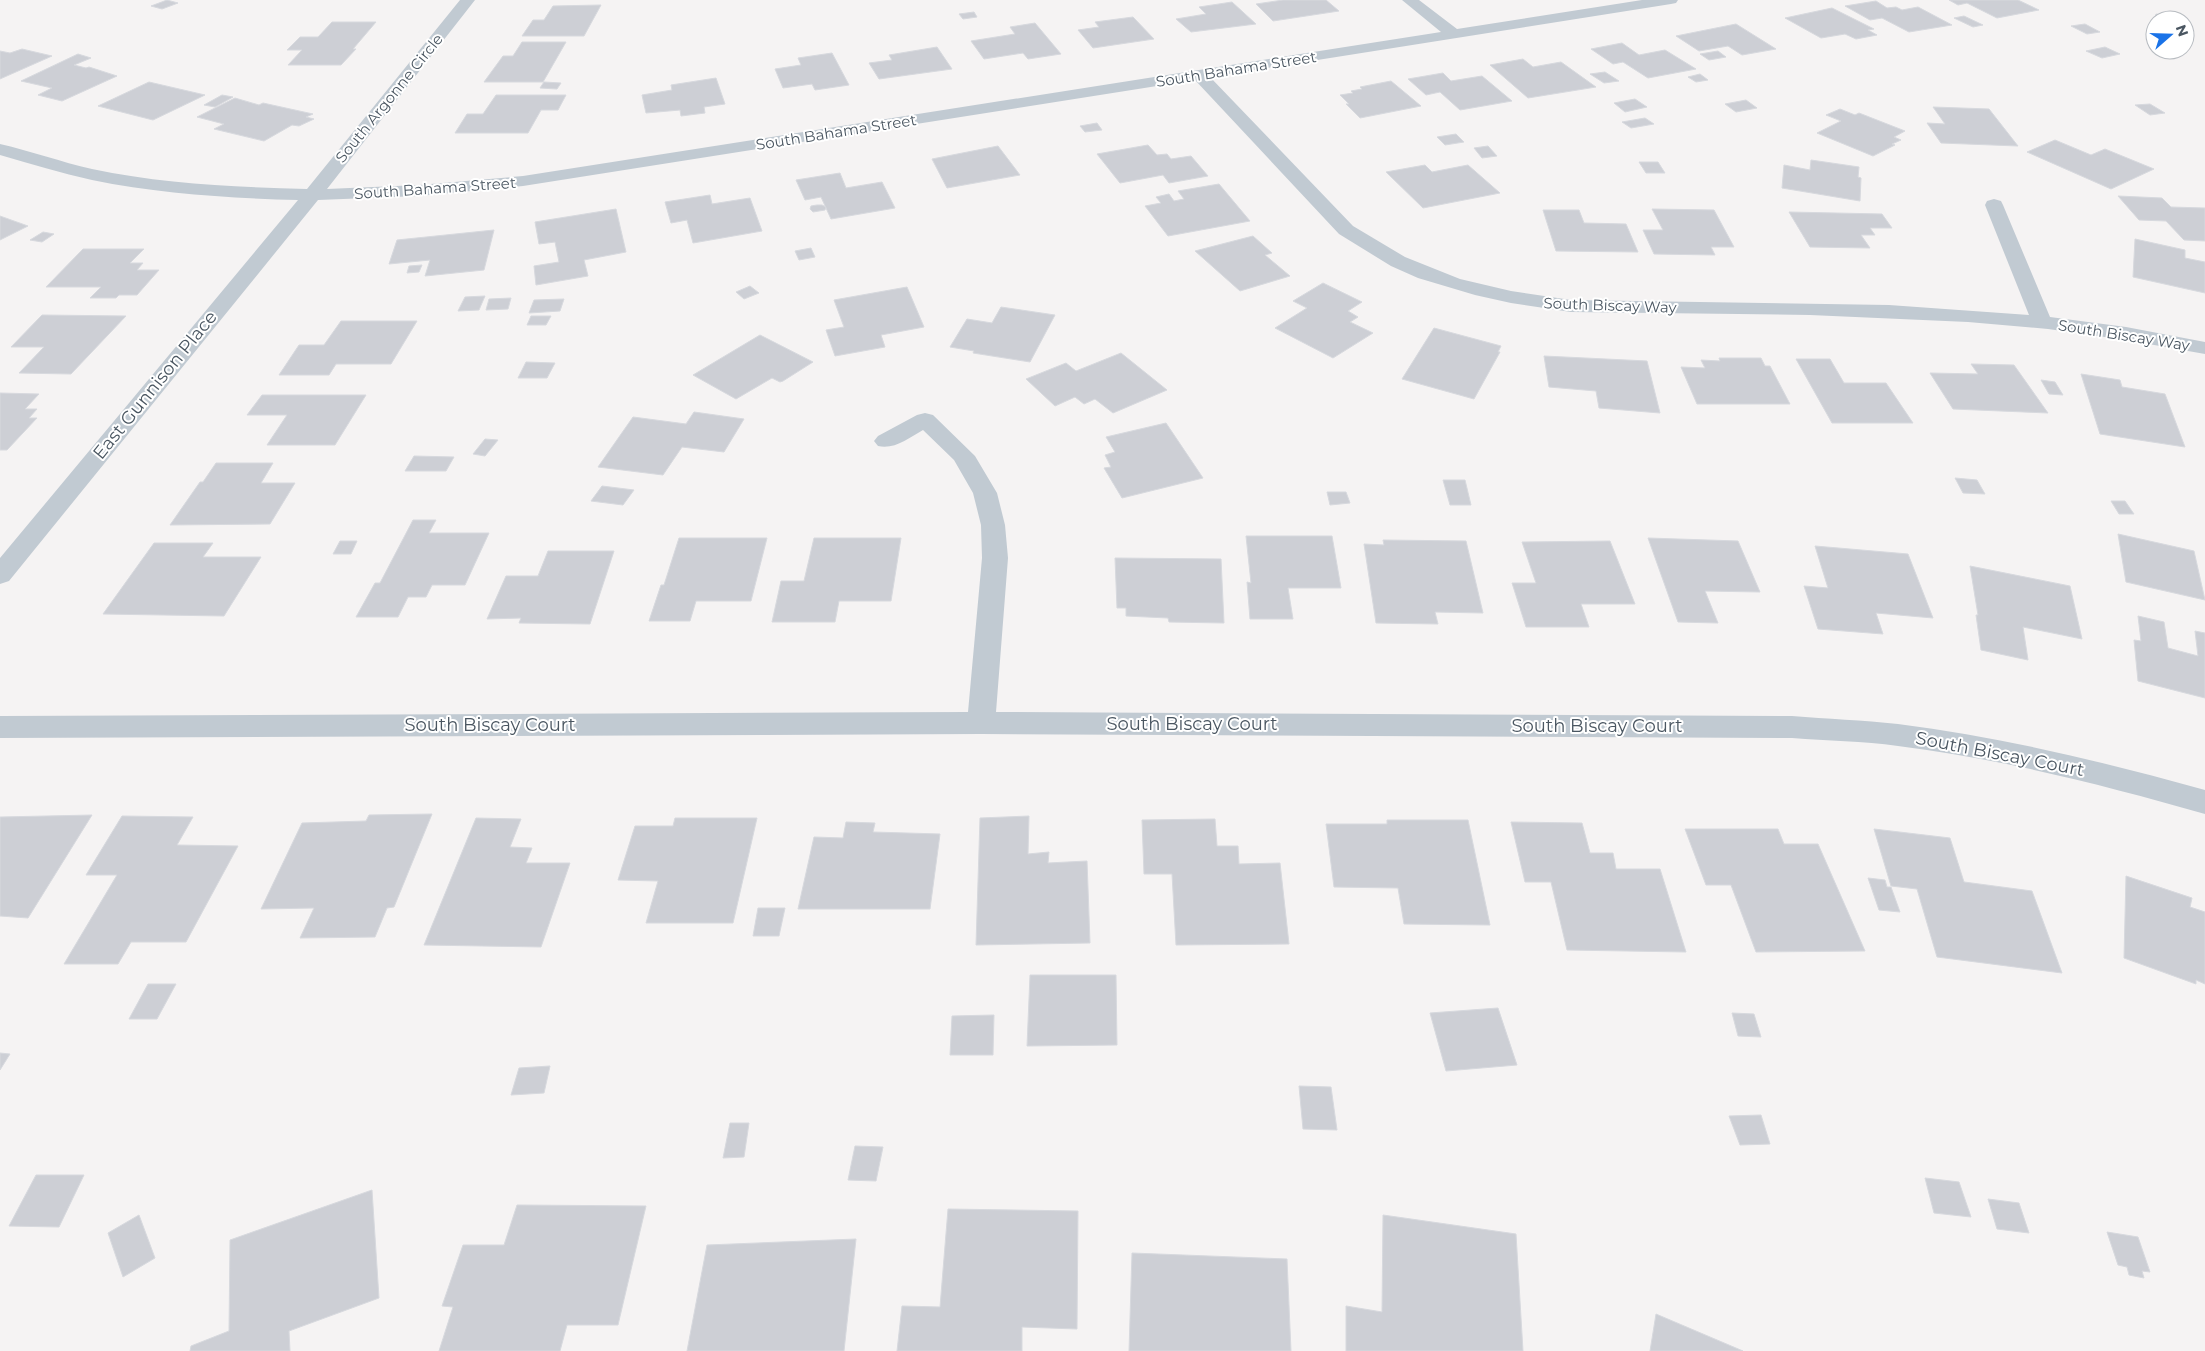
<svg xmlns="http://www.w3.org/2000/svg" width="2205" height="1351" viewBox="0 0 2205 1351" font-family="Montserrat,sans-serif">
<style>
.building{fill:#cdcfd5;stroke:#d7d9de}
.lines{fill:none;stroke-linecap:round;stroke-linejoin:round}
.minor{fill:#c1cad2;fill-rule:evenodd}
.labels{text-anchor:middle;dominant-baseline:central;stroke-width:4;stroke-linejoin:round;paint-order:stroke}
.far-street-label{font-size:15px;fill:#4a5661;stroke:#fff}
.street-label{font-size:18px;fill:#4a5661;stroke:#fff}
</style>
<rect width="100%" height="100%" fill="#f5f3f3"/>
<path class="building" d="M 167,0 L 178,3 L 162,9 L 151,6 Z
M 1283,0 L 1326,0 L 1339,11 L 1273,21 L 1256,4 Z
M 1949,0 L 2018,0 L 2039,10 L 1997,18 L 1967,3 L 1958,5 Z
M 1876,1 L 1887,8 L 1896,7 L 1902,10 L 1918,7 L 1952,25 L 1909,32 L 1882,18 L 1870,20 L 1845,6 Z
M 1232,2 L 1256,24 L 1191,32 L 1176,19 L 1206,14 L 1199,7 Z
M 601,5 L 584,36 L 522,36 L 533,20 L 544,20 L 553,6 Z
M 1832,8 L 1874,29 L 1868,30 L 1877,35 L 1856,39 L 1845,34 L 1821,38 L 1785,18 Z
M 974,12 L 977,17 L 963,19 L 959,14 Z
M 2156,14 L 2178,18 L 2154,20 Z
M 1964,16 L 1983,25 L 1973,27 L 1954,18 Z
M 1133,17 L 1154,39 L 1093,48 L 1078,30 L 1099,27 L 1095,22 Z
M 332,22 L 376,22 L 353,49 L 356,49 L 341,65 L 288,65 L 302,50 L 287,50 L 300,37 L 318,37 Z
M 1035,23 L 1061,54 L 1028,59 L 1023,53 L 984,59 L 971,41 L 1015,34 L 1010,27 Z
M 1736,24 L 1776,49 L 1742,55 L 1728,46 L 1699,51 L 1676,36 Z
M 2085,24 L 2100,32 L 2087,34 L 2071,26 Z
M 522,42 L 566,42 L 543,82 L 484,82 L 503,56 L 513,56 Z
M 1622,43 L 1639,55 L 1665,50 L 1696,69 L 1648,78 L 1623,62 L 1613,64 L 1591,49 Z
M 937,47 L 952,69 L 879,79 L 869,63 L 892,60 L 889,55 Z
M 2105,47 L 2120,54 L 2102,58 L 2086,51 Z
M 22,49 L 52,56 L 0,79 L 0,51 L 10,53 Z
M 1718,51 L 1726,57 L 1709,60 L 1700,54 Z
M 832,53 L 849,85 L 815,90 L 812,84 L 783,88 L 775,69 L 801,65 L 798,58 Z
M 78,54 L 91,58 L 74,65 L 86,68 L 89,67 L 117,76 L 62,101 L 38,95 L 52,88 L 21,81 Z
M 1523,59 L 1533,67 L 1561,62 L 1596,87 L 1528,98 L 1490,65 Z
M 1605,72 L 1619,81 L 1604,83 L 1590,74 Z
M 1443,73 L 1451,81 L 1482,76 L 1512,101 L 1460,110 L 1440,92 L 1426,95 L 1408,79 Z
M 1700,74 L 1708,80 L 1696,82 L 1688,77 Z
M 716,78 L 725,104 L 704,107 L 705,113 L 681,116 L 680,110 L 646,113 L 642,95 L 672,90 L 671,85 Z
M 1391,81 L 1421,106 L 1360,118 L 1346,104 L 1349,104 L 1340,95 L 1353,93 L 1351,91 L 1362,89 L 1360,87 Z
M 149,82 L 205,95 L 153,120 L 98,106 Z
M 544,82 L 561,83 L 557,89 L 540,88 Z
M 222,95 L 233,97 L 215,107 L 204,105 Z
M 496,95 L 566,95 L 558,110 L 541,110 L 528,133 L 455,133 L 467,114 L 483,114 Z
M 235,98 L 259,105 L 263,103 L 313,114 L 306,117 L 314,119 L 299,126 L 292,125 L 264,141 L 214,129 L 224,124 L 197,117 Z
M 1635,99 L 1647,107 L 1625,112 L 1614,103 Z
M 1746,100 L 1757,108 L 1736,112 L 1725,104 Z
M 2150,104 L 2165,113 L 2150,115 L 2135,105 Z
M 1933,107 L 1989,109 L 2018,146 L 1941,143 L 1927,123 L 1945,124 Z
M 1840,109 L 1855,115 L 1859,113 L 1905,131 L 1894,137 L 1901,140 L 1892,144 L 1895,145 L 1873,156 L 1817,133 L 1841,121 L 1826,115 Z
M 1645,118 L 1654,124 L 1631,128 L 1622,122 Z
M 1097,123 L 1102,130 L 1085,132 L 1080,126 Z
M 1456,134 L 1464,142 L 1445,145 L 1437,137 Z
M 2055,140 L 2091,155 L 2105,149 L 2154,169 L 2111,189 L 2027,152 Z
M 1148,145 L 1157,155 L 1167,154 L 1171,159 L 1191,156 L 1208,176 L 1169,183 L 1163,175 L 1120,183 L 1097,154 Z
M 998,146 L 1020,175 L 947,188 L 932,159 Z
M 1488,146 L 1497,156 L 1482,158 L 1474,148 Z
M 1811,160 L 1859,167 L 1858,177 L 1861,178 L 1860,201 L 1782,188 L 1784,165 L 1810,170 Z
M 1639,162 L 1658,162 L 1665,173 L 1646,173 Z
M 1425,165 L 1432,172 L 1468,165 L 1500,193 L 1423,208 L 1386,172 Z
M 840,173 L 846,188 L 882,182 L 895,208 L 831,219 L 821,197 L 805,200 L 796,180 Z
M 1219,184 L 1250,221 L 1168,236 L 1145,206 L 1161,203 L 1156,197 L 1169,194 L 1174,201 L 1184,199 L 1178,191 Z
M 710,195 L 712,204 L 750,198 L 762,231 L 693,243 L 687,220 L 671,223 L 665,202 Z
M 2118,196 L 2162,198 L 2171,207 L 2205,208 L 2205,241 L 2184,240 L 2166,221 L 2139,220 Z
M 817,205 L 822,205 L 826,207 L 825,210 L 813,212 L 810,209 L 811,206 Z
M 616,209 L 626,252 L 584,260 L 588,276 L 536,285 L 534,266 L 559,262 L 555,242 L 539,244 L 535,222 Z
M 1652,209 L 1714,210 L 1734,247 L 1711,247 L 1715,255 L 1654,254 L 1643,230 L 1663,230 Z
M 1543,210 L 1579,210 L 1584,223 L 1626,224 L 1638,252 L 1556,251 Z
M 1789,212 L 1882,214 L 1892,228 L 1870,228 L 1875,235 L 1861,235 L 1870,248 L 1810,247 Z
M 0,216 L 28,226 L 0,240 Z
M 494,230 L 484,270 L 425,276 L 430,260 L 389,264 L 397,240 Z
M 43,232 L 54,234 L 42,242 L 30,240 Z
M 1253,236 L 1272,253 L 1265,255 L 1290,276 L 1240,291 L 1195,251 Z
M 2135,239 L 2185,250 L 2185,258 L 2205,262 L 2205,293 L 2133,277 Z
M 811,248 L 815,257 L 799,260 L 795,251 Z
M 83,249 L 144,249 L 130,263 L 143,263 L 137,270 L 159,270 L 137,295 L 119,295 L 116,298 L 90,298 L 101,287 L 46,287 Z
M 422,265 L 419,272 L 407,273 L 409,266 Z
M 1323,283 L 1362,302 L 1348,311 L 1358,317 L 1350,322 L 1373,333 L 1333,358 L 1275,328 L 1307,308 L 1293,301 Z
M 750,286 L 759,293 L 744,299 L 736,292 Z
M 907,287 L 924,327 L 881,335 L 885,347 L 835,356 L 826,330 L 844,327 L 834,300 Z
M 485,296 L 479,310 L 458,311 L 465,297 Z
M 511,298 L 508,309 L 486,310 L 489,299 Z
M 564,299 L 560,311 L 529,313 L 534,300 Z
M 1001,307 L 1055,315 L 1030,362 L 973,353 L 974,351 L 950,347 L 967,319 L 992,323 Z
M 42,315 L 126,316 L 71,374 L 19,373 L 44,347 L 11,347 Z
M 531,316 L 551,316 L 546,325 L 527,325 Z
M 341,321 L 417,321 L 391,364 L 336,364 L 329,375 L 279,375 L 299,345 L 324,345 Z
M 1434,328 L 1501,346 L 1498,352 L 1500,352 L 1474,399 L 1402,379 Z
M 760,335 L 813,362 L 783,381 L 780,382 L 772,378 L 736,399 L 693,375 Z
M 1121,353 L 1167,390 L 1113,413 L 1095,399 L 1084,404 L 1075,397 L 1055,406 L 1026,379 L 1066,363 L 1076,371 Z
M 1544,356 L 1647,361 L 1660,413 L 1599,408 L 1596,391 L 1549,387 Z
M 1719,358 L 1761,358 L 1765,366 L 1770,366 L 1790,404 L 1697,404 L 1681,367 L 1705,368 L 1701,360 L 1720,361 Z
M 1796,359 L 1830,359 L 1844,383 L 1886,383 L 1913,423 L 1832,423 Z
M 526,362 L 555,363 L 547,378 L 518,378 Z
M 1971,364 L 2014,365 L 2048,413 L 1953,409 L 1930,373 L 1978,374 Z
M 2081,374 L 2120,380 L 2122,387 L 2165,394 L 2185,447 L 2100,434 Z
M 2041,380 L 2055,382 L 2063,395 L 2049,394 Z
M 0,393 L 39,394 L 25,409 L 37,409 L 29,418 L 37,418 L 7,450 L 0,450 Z
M 262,395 L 366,395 L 335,445 L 267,445 L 287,415 L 247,415 Z
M 694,412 L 744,419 L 724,452 L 682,447 L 663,475 L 598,467 L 633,417 L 686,424 Z
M 1166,423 L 1203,478 L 1122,498 L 1104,468 L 1111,467 L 1105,455 L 1115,452 L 1106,437 Z
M 485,439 L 498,440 L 485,456 L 473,454 Z
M 414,456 L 454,457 L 446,471 L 405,471 Z
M 216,463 L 273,463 L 261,483 L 295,483 L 270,524 L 170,525 L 200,482 L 203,482 Z
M 1955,478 L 1977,480 L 1985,494 L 1963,493 Z
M 1443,480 L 1465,480 L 1471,505 L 1450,505 Z
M 602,486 L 634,490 L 623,505 L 591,501 Z
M 1327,492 L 1346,492 L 1350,503 L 1330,505 Z
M 2111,501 L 2125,501 L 2134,514 L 2119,514 Z
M 413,520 L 436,520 L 429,533 L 489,533 L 465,585 L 432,585 L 426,597 L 408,597 L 398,617 L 356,617 L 375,583 L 380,583 Z
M 2118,534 L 2194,551 L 2205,600 L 2126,582 Z
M 1246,536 L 1332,536 L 1341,588 L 1288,588 L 1293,619 L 1250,619 L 1247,582 L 1251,583 Z
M 679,538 L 767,538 L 751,601 L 696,601 L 690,621 L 649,621 L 661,585 L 664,585 Z
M 814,538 L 901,538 L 891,601 L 839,601 L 835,622 L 772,622 L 781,581 L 804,581 Z
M 1648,538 L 1738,541 L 1760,592 L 1705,591 L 1718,623 L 1678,622 Z
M 1383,540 L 1466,541 L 1483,613 L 1435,612 L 1438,624 L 1376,623 L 1364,544 L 1384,545 Z
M 340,541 L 357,541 L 351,554 L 333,554 Z
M 1610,541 L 1635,604 L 1581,604 L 1589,627 L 1526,627 L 1512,583 L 1536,583 L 1522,542 Z
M 154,543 L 213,543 L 203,557 L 261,557 L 224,616 L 103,614 Z
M 1815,546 L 1908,554 L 1933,618 L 1876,613 L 1883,634 L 1818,629 L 1804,586 L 1828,588 Z
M 548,551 L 614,551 L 590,624 L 519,623 L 521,618 L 487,619 L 506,576 L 538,576 Z
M 1115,558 L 1221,559 L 1224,623 L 1169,622 L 1168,618 L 1126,616 L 1126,608 L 1117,608 Z
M 1970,566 L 2070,586 L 2082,639 L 2023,627 L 2028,660 L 1981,650 L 1976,615 L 1978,615 Z
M 2138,616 L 2164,622 L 2168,648 L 2198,656 L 2195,631 L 2205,633 L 2205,698 L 2138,681 L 2134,640 L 2141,641 Z
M 432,814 L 394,907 L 387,908 L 375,937 L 300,938 L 314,908 L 261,909 L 302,823 L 366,821 L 369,815 Z
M 92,815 L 28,918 L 0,916 L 0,817 Z
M 122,816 L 193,817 L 177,845 L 238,846 L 186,942 L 131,942 L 118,964 L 64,964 L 117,875 L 86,875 Z
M 1029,816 L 1028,854 L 1049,852 L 1048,863 L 1087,861 L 1090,943 L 976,945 L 980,818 Z
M 476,818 L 521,819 L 510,847 L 532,848 L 526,863 L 570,863 L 541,947 L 424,945 Z
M 675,818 L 757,818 L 733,923 L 646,923 L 658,881 L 618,880 L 635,826 L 673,826 Z
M 1215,819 L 1217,846 L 1238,846 L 1239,864 L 1280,863 L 1289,944 L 1176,945 L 1172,874 L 1144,874 L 1142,820 Z
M 1387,820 L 1468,820 L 1490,925 L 1404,924 L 1398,888 L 1334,887 L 1326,824 L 1387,824 Z
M 846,822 L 875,823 L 873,832 L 940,834 L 930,909 L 798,909 L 814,837 L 843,838 Z
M 1511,822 L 1582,823 L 1590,853 L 1613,853 L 1616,869 L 1660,869 L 1686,952 L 1567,950 L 1551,882 L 1525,882 Z
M 1685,829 L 1778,829 L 1784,844 L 1818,844 L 1865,951 L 1756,952 L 1731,885 L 1706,885 Z
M 1874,829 L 1950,838 L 1964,882 L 2032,891 L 2062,973 L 1937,957 L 1917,889 L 1891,886 Z
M 2126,876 L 2192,898 L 2190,907 L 2205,912 L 2205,984 L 2196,980 L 2196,984 L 2124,958 Z
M 1868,878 L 1885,880 L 1887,887 L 1891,887 L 1900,912 L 1879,910 Z
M 758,908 L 785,908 L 779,936 L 753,936 Z
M 1030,975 L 1116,975 L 1117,1045 L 1027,1046 Z
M 148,984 L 176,984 L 157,1019 L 129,1019 Z
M 1498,1008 L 1517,1065 L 1446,1071 L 1430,1013 Z
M 1732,1013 L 1754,1014 L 1761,1037 L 1738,1036 Z
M 994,1015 L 993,1055 L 950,1055 L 952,1016 Z
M 0,1053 L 10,1054 L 0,1070 Z
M 550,1066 L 544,1093 L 511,1095 L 519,1068 Z
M 1299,1086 L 1331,1087 L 1337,1130 L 1303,1129 Z
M 1761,1115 L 1770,1144 L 1740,1145 L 1729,1116 Z
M 730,1123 L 749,1123 L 744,1157 L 723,1158 Z
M 855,1146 L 883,1147 L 876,1181 L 848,1180 Z
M 36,1175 L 84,1175 L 59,1227 L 9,1226 Z
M 1925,1178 L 1959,1182 L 1971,1217 L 1934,1213 Z
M 372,1190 L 379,1298 L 289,1331 L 290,1351 L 190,1351 L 191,1346 L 229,1331 L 230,1240 Z
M 1988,1199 L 2019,1203 L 2029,1233 L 1997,1229 Z
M 517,1205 L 646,1206 L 618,1325 L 567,1325 L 560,1351 L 439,1351 L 453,1307 L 442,1306 L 463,1245 L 504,1245 Z
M 948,1209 L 1078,1211 L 1077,1329 L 1022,1327 L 1022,1351 L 897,1351 L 902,1306 L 940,1307 Z
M 139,1215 L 155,1258 L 123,1277 L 108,1233 Z
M 1383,1215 L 1516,1234 L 1523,1351 L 1346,1351 L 1346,1306 L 1382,1312 Z
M 2107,1232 L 2138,1237 L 2150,1272 L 2142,1271 L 2144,1278 L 2129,1275 L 2127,1267 L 2118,1265 Z
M 856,1239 L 844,1351 L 687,1351 L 707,1245 Z
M 1132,1253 L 1287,1259 L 1291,1351 L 1129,1351 Z
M 1656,1314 L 1743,1351 L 1650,1351 Z"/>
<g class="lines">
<path class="minor" d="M 460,0 L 475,0 L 327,189 L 419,185 L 523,176 L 1441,32 L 1402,0 L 1419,0 L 1457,29 L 1642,0 L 1678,0 L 1676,3 L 1671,4 L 1210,77 L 1353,226 L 1405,257 L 1460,279 L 1511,291 L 1571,300 L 1889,305 L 2029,315 L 1985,205 L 1987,201 L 1994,199 L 2001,201 L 2003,205 L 2050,317 L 2126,327 L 2205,342 L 2205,354 L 2126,340 L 2048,329 L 1968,322 L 1810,315 L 1571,312 L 1511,303 L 1475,295 L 1418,278 L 1391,266 L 1339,234 L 1195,80 L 523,186 L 419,196 L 318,200 L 9,581 L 0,584 L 0,558 L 298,200 C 229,198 160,194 92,180 C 61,173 31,164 0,155 L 0,144 C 31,151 61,162 92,169 C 162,184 235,187 307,189 Z
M 925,413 L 933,415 L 975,456 L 997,493 L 1005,525 L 1008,558 L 996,712 L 1792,716 C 1827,719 1863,720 1898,724 C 2002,737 2104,762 2205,790 L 2205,814 C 2104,785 2002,759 1898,746 C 1863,741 1827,741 1792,738 L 981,734 L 0,738 L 0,716 L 968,712 L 982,558 L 981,525 L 973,493 L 954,460 L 923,430 C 909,438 894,450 878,446 L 874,441 L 878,436 L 917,415 Z"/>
</g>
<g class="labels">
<g class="far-street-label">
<text transform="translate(1236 69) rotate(-9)">South Bahama Street</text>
<text transform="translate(389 98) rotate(-51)">South Argonne Circle</text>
<text transform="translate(836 132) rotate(-9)">South Bahama Street</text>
<text transform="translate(435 188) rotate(-4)">South Bahama Street</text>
<text transform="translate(1610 305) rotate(2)">South Biscay Way</text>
<text transform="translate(2124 335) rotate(9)">South Biscay Way</text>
</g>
<g class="street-label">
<text transform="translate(155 385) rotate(-51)">East Gunnison Place</text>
<text x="1192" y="724">South Biscay Court</text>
<text x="490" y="725">South Biscay Court</text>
<text x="1597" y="726">South Biscay Court</text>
<text transform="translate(2000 754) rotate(11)">South Biscay Court</text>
</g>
</g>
<g transform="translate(2170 35) rotate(70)"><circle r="24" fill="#ffffff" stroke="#b7bbc0"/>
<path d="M0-4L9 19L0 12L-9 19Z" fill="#1a73e8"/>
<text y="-8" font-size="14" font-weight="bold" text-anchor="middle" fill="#4a5661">N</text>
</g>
</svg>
